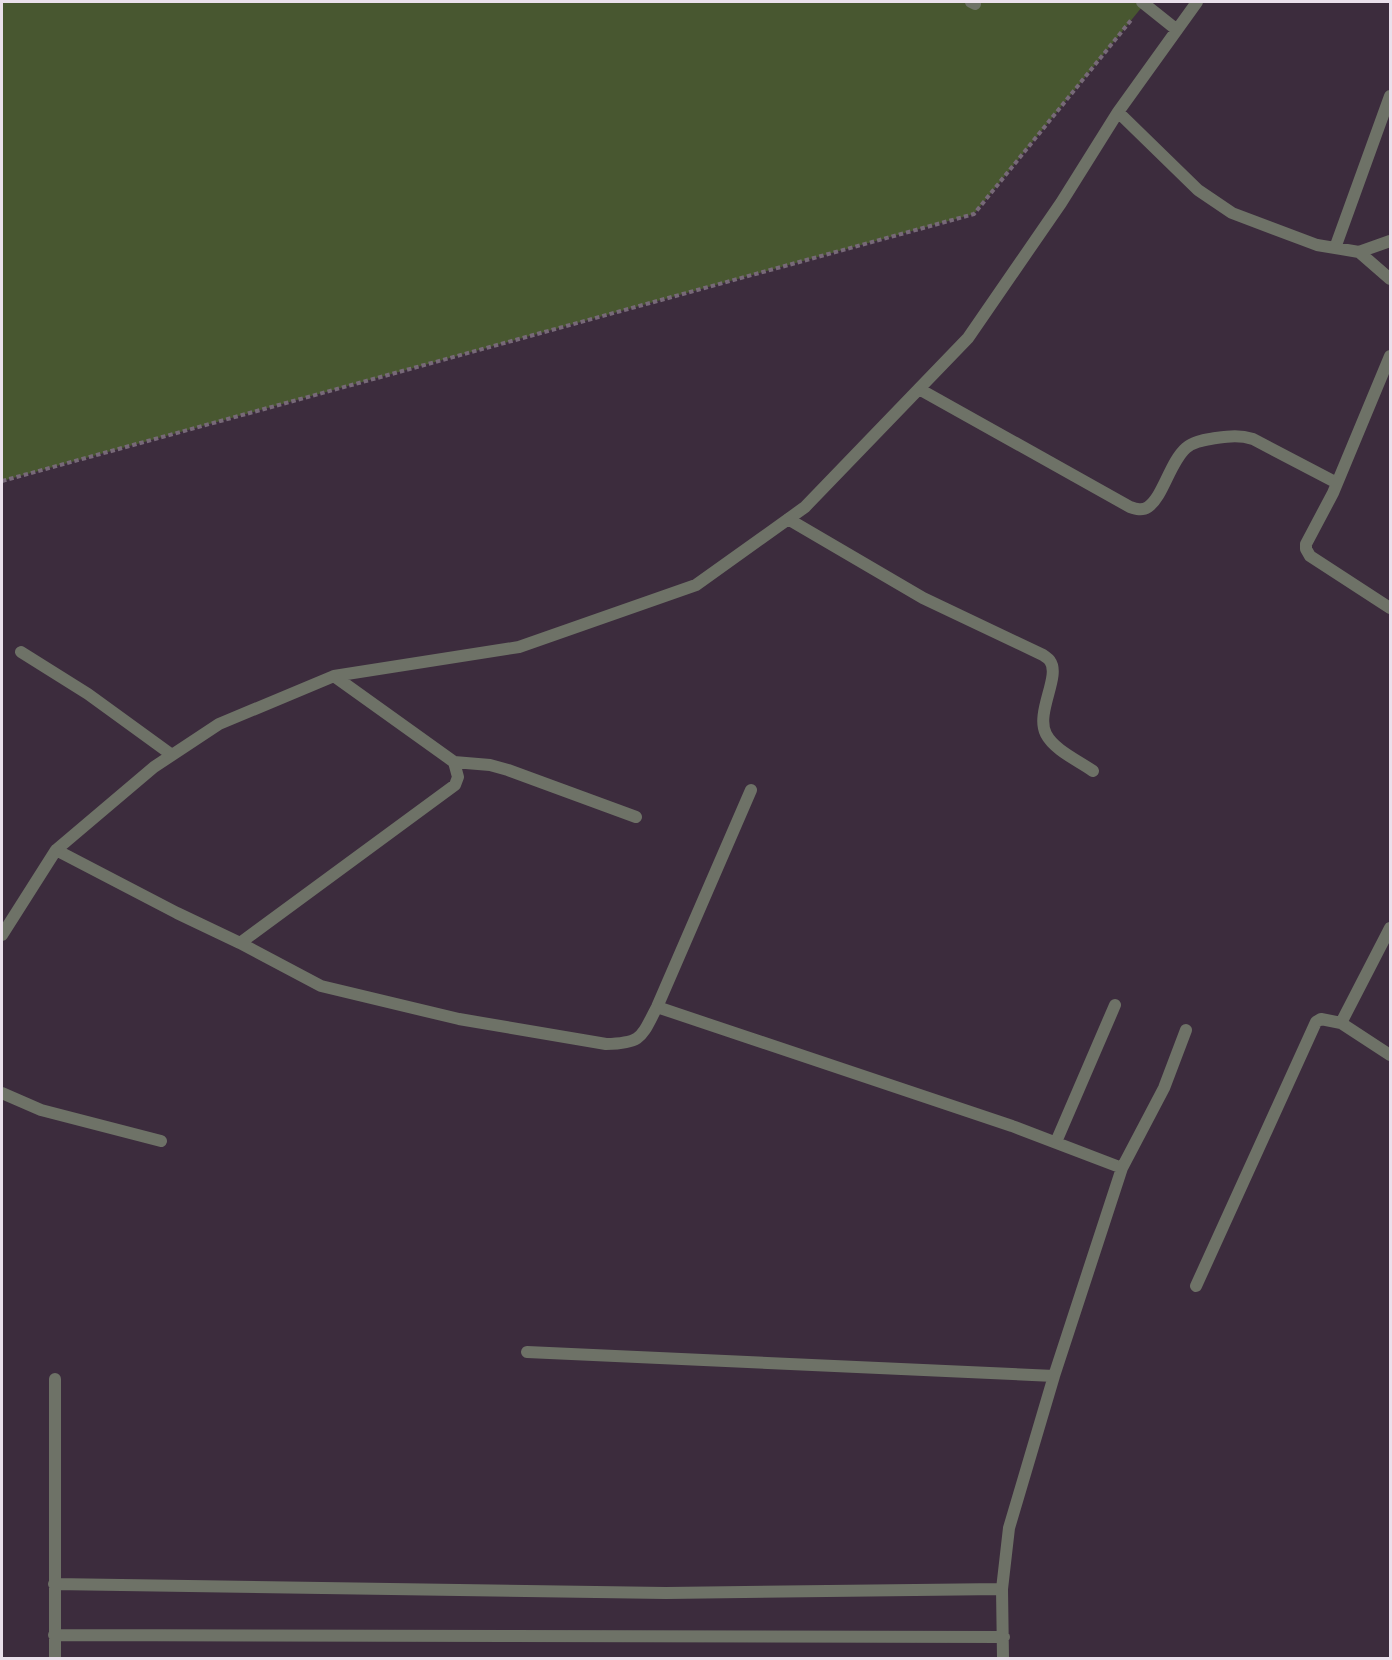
<svg xmlns="http://www.w3.org/2000/svg" width="1392" height="1660" viewBox="0 0 1392 1660" font-family="'Open Sans',sans-serif">
<style>
.green{fill:#485730}
.lines{fill:none;stroke-linecap:round;stroke-linejoin:round}
.path{stroke:#776978;stroke-width:4;stroke-dasharray:4.5 3;stroke-linecap:butt}
.street{stroke:#6e7267;stroke-width:12}
</style>
<rect width="100%" height="100%" fill="#3c2c3d"/>
<path class="green" d="M 2,2 L 1146,2 L 974,214 L 2,481 Z"/>
<g class="lines">
<path class="path" d="M 2,481 L 974,214 L 1132,19"/>
<path class="street" d="M 971,2 L 975,4
M 1142,2 L 1177,30
M 1118,112 L 1198,190 L 1232,213 L 1317,245 L 1359,252 L 1390,241
M 1335,248 L 1390,96
M 1359,252 L 1390,279
M 1390,356 L 1333,493 L 1306,544 L 1306,549 L 1310,556 L 1390,608
M 919,389 L 1130,507 C 1136,509 1142,511 1148,507 C 1163,497 1170,462 1186,448 C 1194,441 1205,440 1216,438 C 1230,436 1240,435 1253,439 L 1337,483
M 788,519 L 923,598 L 1043,655 C 1046,657 1049,659 1050,661 C 1061,676 1035,713 1046,734 C 1054,750 1079,761 1093,771
M 21,652 L 88,694 L 172,755
M 454,762 L 490,765 L 508,770 L 636,817
M 56,850 L 177,913 L 240,943 L 321,986 L 459,1019 L 606,1044 C 643,1043 641,1037 657,1007 L 751,790
M 2,935 L 56,850 L 154,767 L 219,724 L 334,676 L 519,647 L 696,585 L 805,507 L 968,338 L 1061,203 L 1118,112 L 1197,2
M 240,943 L 455,785 L 458,777 L 454,762 L 334,676
M 657,1007 L 1012,1126 L 1122,1168
M 1341,1023 L 1390,928
M 2,1093 L 41,1110 L 161,1141
M 1056,1142 L 1115,1005
M 1196,1286 L 1316,1022 L 1321,1019 L 1341,1023 L 1390,1055
M 527,1352 L 1054,1376
M 55,1379 L 55,1658
M 54,1584 L 666,1593 L 1002,1589
M 54,1635 L 1004,1637
M 1003,1658 L 1002,1589 L 1009,1528 L 1054,1376 L 1122,1168 L 1164,1088 L 1186,1030"/>
</g>
<rect width="1392" height="1660" fill="none" stroke="#eae0eb" stroke-width="6"/>
</svg>
